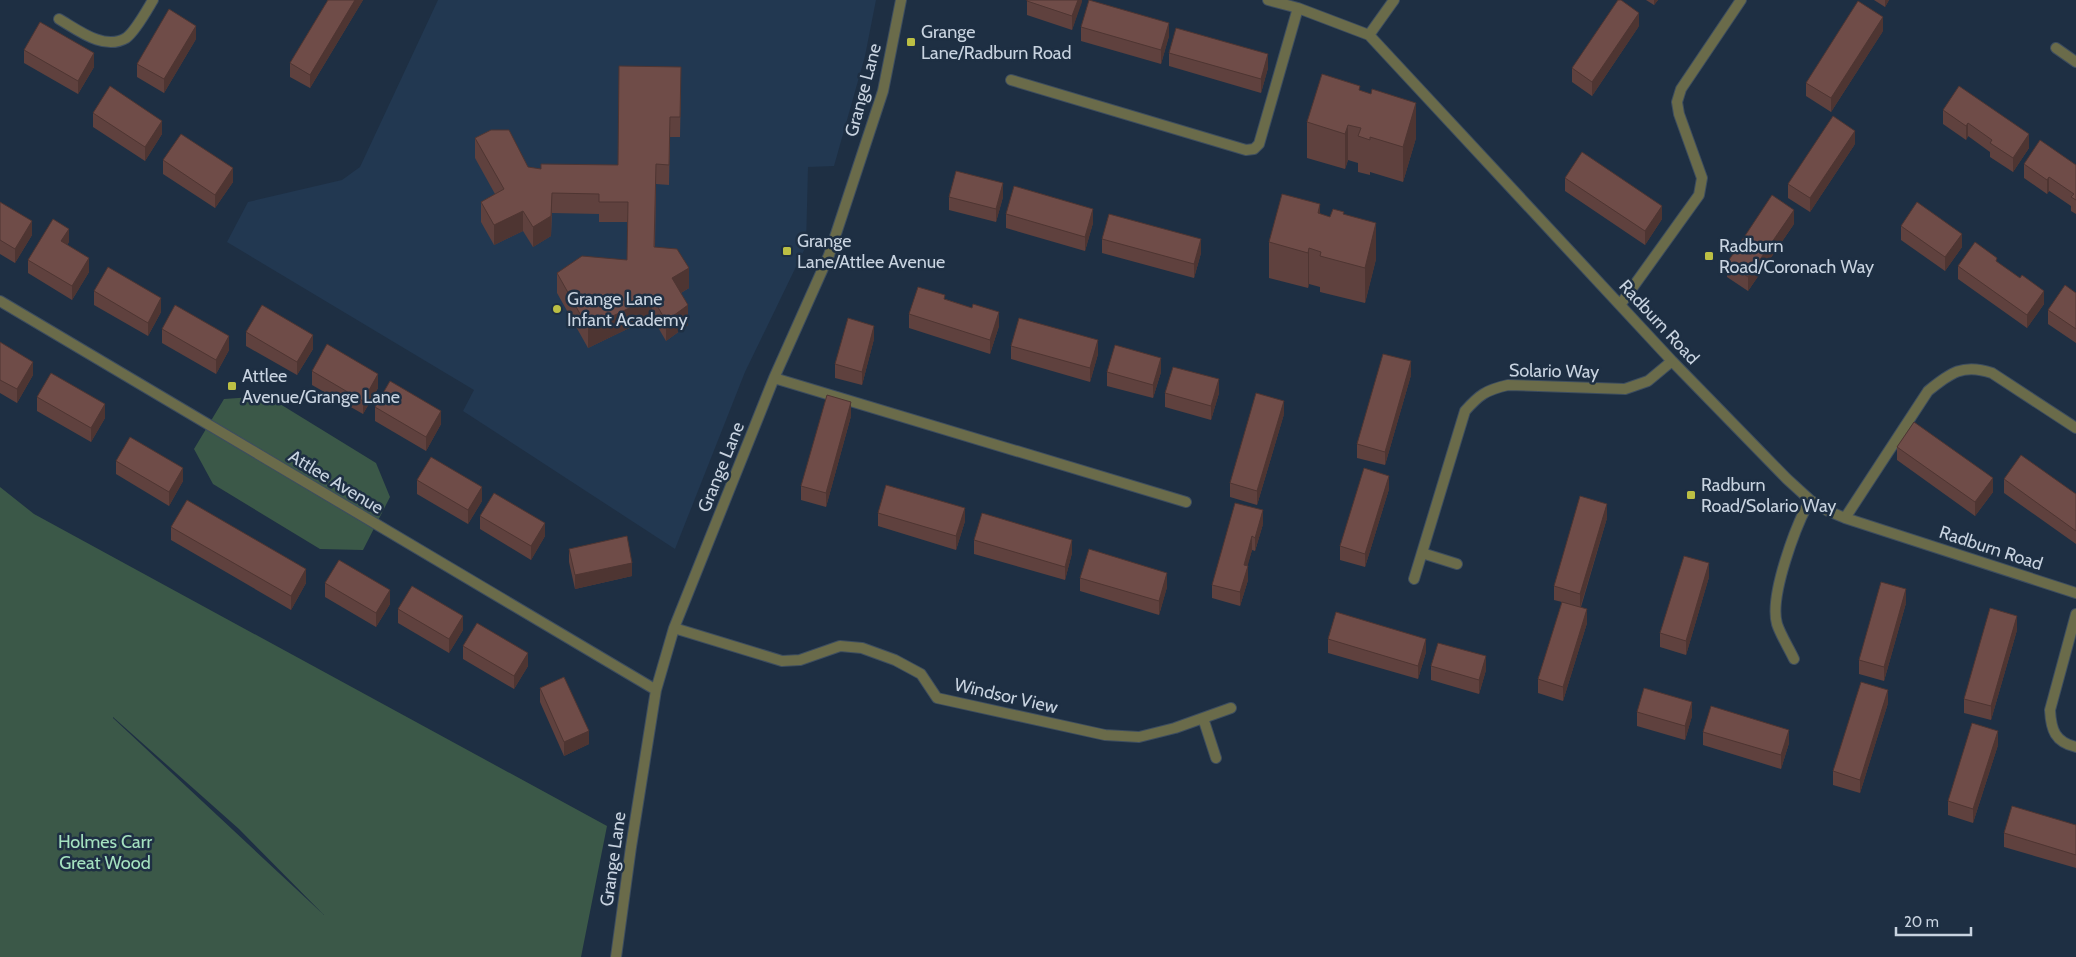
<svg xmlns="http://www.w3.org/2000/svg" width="2076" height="957" viewBox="0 0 2076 957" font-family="Cabin,sans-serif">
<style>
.built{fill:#223851}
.green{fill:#3b5848;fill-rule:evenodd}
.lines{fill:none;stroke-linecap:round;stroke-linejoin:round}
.street-casing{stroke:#3d4d5f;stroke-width:12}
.street{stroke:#6a6b4a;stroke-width:10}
.wall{fill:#5f413e}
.shaded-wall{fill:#4e3532}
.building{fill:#6f4c48;stroke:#4e3532}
.poi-dot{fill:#bcbf44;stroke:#1e2f43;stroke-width:2}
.labels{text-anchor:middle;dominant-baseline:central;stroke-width:5;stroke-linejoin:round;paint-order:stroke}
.poi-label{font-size:18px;fill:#c8d3e0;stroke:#1e2f43;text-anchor:start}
.street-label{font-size:18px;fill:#c8d3e0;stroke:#1e2f43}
.park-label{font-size:18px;fill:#a5e2c0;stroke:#1e2f43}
</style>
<rect width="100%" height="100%" fill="#1e2f43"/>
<path class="built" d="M 438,0 L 876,0 L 865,56 L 834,166 L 808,167 L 806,246 L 745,372 L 675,549 L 463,411 L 474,390 L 227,242 L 248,202 L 342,180 L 360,167 Z"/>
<path class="green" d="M 267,396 L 376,463 L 390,497 L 363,550 L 320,549 L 213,484 L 194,449 L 224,399 Z
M 0,487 L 34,514 L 607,826 L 581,957 L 0,957 ZM 113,717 L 239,829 L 324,915 L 113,718 Z"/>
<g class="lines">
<g class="street-casing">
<path id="street" d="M 1268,0 L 1298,8 L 1369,35 L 1672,361 L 1787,479 L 1810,500 L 1828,511 L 1845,518 L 2076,593
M 59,19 C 78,30 104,51 126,38 C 135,32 147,10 153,0
M 1369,35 L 1394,0
M 2056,48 L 2076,62
M 1011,80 L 1246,150 L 1254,149 L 1259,144 L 1298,8
M 0,301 L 656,690
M 1620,305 L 1699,195 L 1702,178 L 1679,114 L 1677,102 L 1681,89 L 1741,0
M 774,378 L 1186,502
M 1845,518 L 1928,391 C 1950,373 1963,363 1992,373 L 2076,428
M 1422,553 L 1457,564
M 1414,579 L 1465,411 C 1479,395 1486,390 1508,385 L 1625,389 L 1648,381 L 1672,361
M 2076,614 L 2050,710 C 2051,730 2055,742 2076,747
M 674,628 L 782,661 L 800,660 L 840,646 L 862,648 L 895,660 L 921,674 L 937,698 L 1105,735 L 1139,737 L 1175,728 L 1231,708
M 1794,659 C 1789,648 1781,636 1777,624 C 1769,596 1796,525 1810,500
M 1203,718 L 1216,758
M 616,957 L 631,847 L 656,690 L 674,628 L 774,378 L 829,255 L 883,91 L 901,0"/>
</g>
<use href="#street" class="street"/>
</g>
<path class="wall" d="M 328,0 L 363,0 L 310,88 L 290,77 L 290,63 Z
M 1082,0 L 1072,30 L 1027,15 L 1027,1 Z
M 1646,0 L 1658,0 L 1654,5 Z
M 1874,0 L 1889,0 L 1885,7 Z
M 1639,26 L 1592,96 L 1572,82 L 1572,68 Z
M 1081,27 L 1169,36 L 1161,64 L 1081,41 Z
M 1883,31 L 1831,112 L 1806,96 L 1806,83 Z
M 196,39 L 164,93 L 137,77 L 137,64 Z
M 24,50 L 94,67 L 78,94 L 24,63 Z
M 1169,53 L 1268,68 L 1261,93 L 1169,66 Z
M 681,87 L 680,137 L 670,137 L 669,185 L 656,184 L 655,247 L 689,288 L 681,293 L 688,325 L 666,341 L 652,317 L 588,348 L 557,293 L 557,273 L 627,260 L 627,222 L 599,222 L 599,214 L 552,213 L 551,236 L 533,247 L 523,231 L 494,245 L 481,222 L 481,202 L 495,194 L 475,158 L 475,138 L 528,167 L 541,169 L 618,165 Z
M 1360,91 L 1371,94 L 1416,138 L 1403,182 L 1370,172 L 1370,175 L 1358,172 L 1358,163 L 1348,160 L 1345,169 L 1307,158 L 1307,122 Z
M 1943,110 L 2029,148 L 2013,172 L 1990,157 L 1990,152 L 1968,136 L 1966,140 L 1943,124 Z
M 93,113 L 162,134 L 145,161 L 93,127 Z
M 1855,144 L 1810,212 L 1788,198 L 1788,184 Z
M 163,160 L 233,182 L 215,208 L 163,174 Z
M 2024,164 L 2076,165 L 2076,214 L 2071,211 L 2071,206 L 2049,191 L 2047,194 L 2024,178 Z
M 1565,178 L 1662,219 L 1645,245 L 1565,191 Z
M 949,197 L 1003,197 L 996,222 L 949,210 Z
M 0,202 L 32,235 L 15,263 L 0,254 Z
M 1006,214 L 1093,223 L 1085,251 L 1006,228 Z
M 1320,214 L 1330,217 L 1344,215 L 1376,259 L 1365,303 L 1320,292 L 1320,287 L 1309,284 L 1308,288 L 1269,278 L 1269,242 Z
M 1794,224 L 1748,291 L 1727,277 L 1727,263 Z
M 1901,226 L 1962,247 L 1945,271 L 1901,240 Z
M 1102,239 L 1201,253 L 1194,278 L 1102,253 Z
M 69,242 L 67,245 L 89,272 L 72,300 L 28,273 L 28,260 Z
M 1997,262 L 2044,304 L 2027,328 L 1958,279 L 1958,266 Z
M 94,291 L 161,312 L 148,336 L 94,305 Z
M 2076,293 L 2076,343 L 2048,324 L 2048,310 Z
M 945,299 L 972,308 L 999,326 L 990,354 L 909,328 L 909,314 Z
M 162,329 L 229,350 L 216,374 L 162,343 Z
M 246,332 L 313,349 L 297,375 L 246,346 Z
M 874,339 L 862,385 L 835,378 L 835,364 Z
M 0,342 L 33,375 L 17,403 L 0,393 Z
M 1011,346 L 1098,354 L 1090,382 L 1011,359 Z
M 312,371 L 378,388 L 363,414 L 312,385 Z
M 1107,372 L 1161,372 L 1153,398 L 1107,386 Z
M 1411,375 L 1385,465 L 1357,458 L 1357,444 Z
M 1165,393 L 1219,393 L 1211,420 L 1165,407 Z
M 37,397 L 105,418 L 91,442 L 37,411 Z
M 375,407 L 441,424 L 426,451 L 375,421 Z
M 1284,414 L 1257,505 L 1230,497 L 1230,483 Z
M 851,416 L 826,507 L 801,500 L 801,486 Z
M 1897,447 L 1993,492 L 1975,516 L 1897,460 Z
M 116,461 L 183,481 L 169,506 L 116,474 Z
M 2004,479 L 2076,494 L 2076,544 L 2004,493 Z
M 417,480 L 482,501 L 468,524 L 417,494 Z
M 1389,489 L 1365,567 L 1340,560 L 1340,546 Z
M 878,513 L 965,521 L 956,550 L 878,526 Z
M 480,516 L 545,536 L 531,560 L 480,529 Z
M 1607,518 L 1581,607 L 1587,623 L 1563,701 L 1538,693 L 1538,679 L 1562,602 L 1554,600 L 1554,586 Z
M 1263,524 L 1255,551 L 1252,550 L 1247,566 L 1248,580 L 1240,606 L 1212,598 L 1212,585 Z
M 171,527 L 306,583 L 291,610 L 171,540 Z
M 974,540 L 1072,553 L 1065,580 L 974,554 Z
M 569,549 L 632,576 L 575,589 L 569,562 Z
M 1709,577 L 1686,655 L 1660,647 L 1660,633 Z
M 1080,578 L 1167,587 L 1159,615 L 1080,591 Z
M 325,583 L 390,604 L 376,627 L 325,597 Z
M 1906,603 L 1884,681 L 1859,674 L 1859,660 Z
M 398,609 L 463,630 L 449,653 L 398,623 Z
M 2017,630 L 1991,720 L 1964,713 L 1964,699 Z
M 1328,639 L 1426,652 L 1418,679 L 1328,653 Z
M 463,646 L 528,666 L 514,689 L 463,659 Z
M 1431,666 L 1486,670 L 1479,694 L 1431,680 Z
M 540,688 L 589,744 L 564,756 L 540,702 Z
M 1888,703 L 1860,793 L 1833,785 L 1833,771 Z
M 1637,712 L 1692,716 L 1685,740 L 1637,726 Z
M 1703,732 L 1789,743 L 1781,769 L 1703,745 Z
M 1998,745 L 1973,823 L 1948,815 L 1948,801 Z
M 2076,825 L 2076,868 L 2004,847 L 2004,833 Z"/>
<path class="shaded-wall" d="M 355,0 L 363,0 L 310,88 L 310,75 Z
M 1078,0 L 1082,0 L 1082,2 L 1072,30 L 1072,16 Z
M 1654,0 L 1658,0 L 1654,5 Z
M 1885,0 L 1889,0 L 1885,7 Z
M 1639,13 L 1639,26 L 1592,96 L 1592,82 Z
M 1883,17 L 1883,31 L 1831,112 L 1831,98 Z
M 1169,23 L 1169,36 L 1161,64 L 1161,50 Z
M 196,26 L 196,39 L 164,93 L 164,79 Z
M 94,53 L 94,67 L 78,94 L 78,81 Z
M 1268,54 L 1268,68 L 1261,93 L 1261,79 Z
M 1416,103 L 1416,138 L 1403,182 L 1403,147 Z
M 162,121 L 162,134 L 145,161 L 145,147 Z
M 1968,123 L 1968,136 L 1966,140 L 1966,126 Z
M 1348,125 L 1348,160 L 1345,169 L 1345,134 Z
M 1855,131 L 1855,144 L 1810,212 L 1810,198 Z
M 2029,134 L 2029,148 L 2013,172 L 2013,158 Z
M 233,168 L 233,182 L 215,208 L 215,195 Z
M 2049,177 L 2049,191 L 2047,194 L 2047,180 Z
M 1003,183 L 1003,197 L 996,222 L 996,209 Z
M 552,193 L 551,236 L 533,247 L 533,227 Z
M 1320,204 L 1320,240 L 1318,213 Z
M 1662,206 L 1662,219 L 1645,245 L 1645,231 Z
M 1093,209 L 1093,223 L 1085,251 L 1085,237 Z
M 1794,210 L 1794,224 L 1748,291 L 1748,277 Z
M 523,211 L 523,231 L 494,245 L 494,225 Z
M 32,221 L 32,235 L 15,263 L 15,249 Z
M 1376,223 L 1376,259 L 1365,303 L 1365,268 Z
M 69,229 L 69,242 L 61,255 L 61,241 Z
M 1962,234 L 1962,247 L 1945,271 L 1945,257 Z
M 1201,239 L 1201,253 L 1194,278 L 1194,264 Z
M 1309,248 L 1309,284 L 1308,288 L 1308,253 Z
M 89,258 L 89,272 L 72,300 L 72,286 Z
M 689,268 L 689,288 L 672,298 L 672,278 Z
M 2044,291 L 2044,304 L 2027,328 L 2027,315 Z
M 652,297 L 652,317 L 588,348 L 588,328 Z
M 161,298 L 161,312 L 148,336 L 148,323 Z
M 688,305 L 688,325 L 666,341 L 666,321 Z
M 999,312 L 999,326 L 990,354 L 990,340 Z
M 874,326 L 874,339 L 862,385 L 862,372 Z
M 313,335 L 313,349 L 297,375 L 297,362 Z
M 229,336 L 229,350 L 216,374 L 216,360 Z
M 1098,340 L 1098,354 L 1090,382 L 1090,368 Z
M 1161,358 L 1161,372 L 1153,398 L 1153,385 Z
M 1411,361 L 1411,375 L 1385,465 L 1385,452 Z
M 33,362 L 33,375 L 17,403 L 17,389 Z
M 378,374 L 378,388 L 363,414 L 363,401 Z
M 1219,379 L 1219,393 L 1211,420 L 1211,406 Z
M 1284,401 L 1284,414 L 1257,505 L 1257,491 Z
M 851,402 L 851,416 L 826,507 L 826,493 Z
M 105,404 L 105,418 L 91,442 L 91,428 Z
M 441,411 L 441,424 L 426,451 L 426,437 Z
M 183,468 L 183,481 L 169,506 L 169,492 Z
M 1389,476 L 1389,489 L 1365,567 L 1365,554 Z
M 1993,478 L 1993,492 L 1975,516 L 1975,502 Z
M 482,487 L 482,501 L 468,524 L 468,510 Z
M 1607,504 L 1607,518 L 1580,608 L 1580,594 Z
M 965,508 L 965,521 L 956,550 L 956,536 Z
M 1263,510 L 1263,524 L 1255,551 L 1255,538 Z
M 545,523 L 545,536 L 531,560 L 531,546 Z
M 1252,536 L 1252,550 L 1244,579 L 1244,565 Z
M 1072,540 L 1072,553 L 1065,580 L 1065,567 Z
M 632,563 L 632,576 L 575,589 L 575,575 Z
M 1709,563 L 1709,577 L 1686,655 L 1686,641 Z
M 1248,566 L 1248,580 L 1240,606 L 1240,592 Z
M 306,569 L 306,583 L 291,610 L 291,596 Z
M 1167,573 L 1167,587 L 1159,615 L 1159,601 Z
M 1906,589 L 1906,603 L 1884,681 L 1884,667 Z
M 390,590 L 390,604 L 376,627 L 376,613 Z
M 1587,609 L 1587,623 L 1563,701 L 1563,687 Z
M 463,616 L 463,630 L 449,653 L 449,639 Z
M 2017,616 L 2017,630 L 1991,720 L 1991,706 Z
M 1426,639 L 1426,652 L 1418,679 L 1418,666 Z
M 528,653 L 528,666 L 514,689 L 514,676 Z
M 1486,656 L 1486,670 L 1479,694 L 1479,680 Z
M 1888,690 L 1888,703 L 1860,793 L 1860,780 Z
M 1692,702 L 1692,716 L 1685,740 L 1685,726 Z
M 1789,730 L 1789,743 L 1781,769 L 1781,755 Z
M 589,731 L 589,744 L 564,756 L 564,742 Z
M 1998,731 L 1998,745 L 1973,823 L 1973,809 Z"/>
<path class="building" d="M 328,0 L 355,0 L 310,75 L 290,63 Z
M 1027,0 L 1078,0 L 1072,16 L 1027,1 Z
M 1089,0 L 1169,23 L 1161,50 L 1081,27 Z
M 1618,0 L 1621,0 L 1639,13 L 1592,82 L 1572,68 Z
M 1858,1 L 1883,17 L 1831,98 L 1806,83 Z
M 169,9 L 196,26 L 164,79 L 137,64 Z
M 40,22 L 94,53 L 78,81 L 24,50 Z
M 1176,28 L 1268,54 L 1261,79 L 1169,53 Z
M 619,66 L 681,67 L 680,117 L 670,117 L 669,165 L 656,164 L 654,247 L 677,249 L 689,268 L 672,278 L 688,305 L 666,321 L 652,297 L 588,328 L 557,273 L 582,256 L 627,260 L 628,202 L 599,202 L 599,194 L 552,193 L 551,216 L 533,227 L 523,211 L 494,225 L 481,202 L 504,189 L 475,138 L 491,130 L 509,130 L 528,167 L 541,169 L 541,164 L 618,165 Z
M 1322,74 L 1360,86 L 1359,90 L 1371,94 L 1372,89 L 1416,103 L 1403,147 L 1370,137 L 1370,140 L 1358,136 L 1361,128 L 1348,125 L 1345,134 L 1307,122 Z
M 110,86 L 162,121 L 145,147 L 93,113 Z
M 1959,86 L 2029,134 L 2013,158 L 1990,143 L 1992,140 L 1968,123 L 1966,126 L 1943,110 Z
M 1833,116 L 1855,131 L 1810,198 L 1788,184 Z
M 181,134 L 233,168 L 215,195 L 163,160 Z
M 2040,140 L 2076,165 L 2076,200 L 2071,197 L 2074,194 L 2049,177 L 2047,180 L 2024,164 Z
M 1582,152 L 1662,206 L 1645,231 L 1565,178 Z
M 956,171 L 1003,183 L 996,209 L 949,197 Z
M 1014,186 L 1093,209 L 1085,237 L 1006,214 Z
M 1282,194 L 1320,204 L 1318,213 L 1330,217 L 1333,209 L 1344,212 L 1343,214 L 1376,223 L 1365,268 L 1320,256 L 1321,252 L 1309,248 L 1308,253 L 1269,242 Z
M 1772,195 L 1794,210 L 1748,277 L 1727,263 Z
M 0,202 L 32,221 L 15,249 L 0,240 Z
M 1917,202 L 1962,234 L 1945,257 L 1901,226 Z
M 1109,214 L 1201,239 L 1194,264 L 1102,239 Z
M 53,219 L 69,229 L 61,241 L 89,258 L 72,286 L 28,260 Z
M 1975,242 L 1997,258 L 1996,261 L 2020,278 L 2022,275 L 2044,291 L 2027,315 L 1958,266 Z
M 108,267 L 161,298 L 148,323 L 94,291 Z
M 2065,285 L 2076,293 L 2076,329 L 2048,310 Z
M 918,287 L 945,295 L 944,299 L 972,308 L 973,304 L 999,312 L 990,340 L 909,314 Z
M 175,305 L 229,336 L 216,360 L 162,329 Z
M 262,305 L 313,335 L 297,362 L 246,332 Z
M 848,318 L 874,326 L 862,372 L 835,364 Z
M 1019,318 L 1098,340 L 1090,368 L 1011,346 Z
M 0,342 L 33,362 L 17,389 L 0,380 Z
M 327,344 L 378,374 L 363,401 L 312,371 Z
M 1115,345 L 1161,358 L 1153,385 L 1107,372 Z
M 1383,354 L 1411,361 L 1385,452 L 1357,444 Z
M 1173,367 L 1219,379 L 1211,406 L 1165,393 Z
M 51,373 L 105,404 L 91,428 L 37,397 Z
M 390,381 L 441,411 L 426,437 L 375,407 Z
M 1256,393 L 1284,401 L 1257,491 L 1230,483 Z
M 827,395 L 851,402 L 826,493 L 801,486 Z
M 1914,422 L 1993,478 L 1975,502 L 1897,447 Z
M 130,437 L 183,468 L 169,492 L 116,461 Z
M 2021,455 L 2076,494 L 2076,531 L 2004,479 Z
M 431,457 L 482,487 L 468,510 L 417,480 Z
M 1364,468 L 1389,476 L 1365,554 L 1340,546 Z
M 886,485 L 965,508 L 956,536 L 878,513 Z
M 494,493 L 545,523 L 531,546 L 480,516 Z
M 1580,496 L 1607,504 L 1580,594 L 1554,586 Z
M 187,500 L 306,569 L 291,596 L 171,527 Z
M 1235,503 L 1263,510 L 1255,538 L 1252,536 L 1244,565 L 1248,566 L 1240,592 L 1212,585 Z
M 982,513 L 1072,540 L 1065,567 L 974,540 Z
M 627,536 L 632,563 L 575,575 L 569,549 Z
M 1089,549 L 1167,573 L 1159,601 L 1080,578 Z
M 1684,556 L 1709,563 L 1686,641 L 1660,633 Z
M 339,560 L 390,590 L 376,613 L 325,583 Z
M 1881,582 L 1906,589 L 1884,667 L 1859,660 Z
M 412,586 L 463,616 L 449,639 L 398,609 Z
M 1562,602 L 1587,609 L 1563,687 L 1538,679 Z
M 1990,608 L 2017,616 L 1991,706 L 1964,699 Z
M 1336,612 L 1426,639 L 1418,666 L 1328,639 Z
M 477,623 L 528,653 L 514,676 L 463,646 Z
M 1438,643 L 1486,656 L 1479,680 L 1431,666 Z
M 564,677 L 589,731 L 564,742 L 540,688 Z
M 1861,682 L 1888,690 L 1860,780 L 1833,771 Z
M 1644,688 L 1692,702 L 1685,726 L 1637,712 Z
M 1711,706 L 1789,730 L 1781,755 L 1703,732 Z
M 1972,723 L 1998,731 L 1973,809 L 1948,801 Z
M 2012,806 L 2076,825 L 2076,855 L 2004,833 Z"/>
<g class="poi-dot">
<rect x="906" y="37" width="10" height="10" rx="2.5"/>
<rect x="782" y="246" width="10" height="10" rx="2.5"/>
<rect x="1704" y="251" width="10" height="10" rx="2.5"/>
<circle cx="557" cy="309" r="5"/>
<rect x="227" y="381" width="10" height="10" rx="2.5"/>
<rect x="1686" y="490" width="10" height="10" rx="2.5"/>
</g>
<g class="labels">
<g class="poi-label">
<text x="921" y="32">Grange<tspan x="921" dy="21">Lane/Radburn Road</tspan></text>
<text x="797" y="241">Grange<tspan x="797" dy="21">Lane/Attlee Avenue</tspan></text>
<text x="1719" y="246">Radburn<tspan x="1719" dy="21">Road/Coronach Way</tspan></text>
<text x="567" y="299">Grange Lane<tspan x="567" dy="21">Infant Academy</tspan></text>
<text x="242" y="376">Attlee<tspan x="242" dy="21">Avenue/Grange Lane</tspan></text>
<text x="1701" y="485">Radburn<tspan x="1701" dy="21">Road/Solario Way</tspan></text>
</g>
<g class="street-label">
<text transform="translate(863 90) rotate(-75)">Grange Lane</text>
<text transform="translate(1659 322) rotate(47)">Radburn Road</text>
<text transform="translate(1554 371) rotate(1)">Solario Way</text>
<text transform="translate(721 467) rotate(-68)">Grange Lane</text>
<text transform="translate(336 482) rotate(31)">Attlee Avenue</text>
<text transform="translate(1991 548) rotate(18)">Radburn Road</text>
<text transform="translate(1006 696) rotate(13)">Windsor View</text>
<text transform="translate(613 859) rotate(-82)">Grange Lane</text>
</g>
<g class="park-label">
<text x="105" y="842">Holmes Carr<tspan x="105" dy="21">Great Wood</tspan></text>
</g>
</g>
<path d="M1896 927v8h75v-8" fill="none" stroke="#c8d3e0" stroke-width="2.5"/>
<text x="1904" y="927" font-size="15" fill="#c8d3e0" stroke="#1e2f43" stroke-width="4" paint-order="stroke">20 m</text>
</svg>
